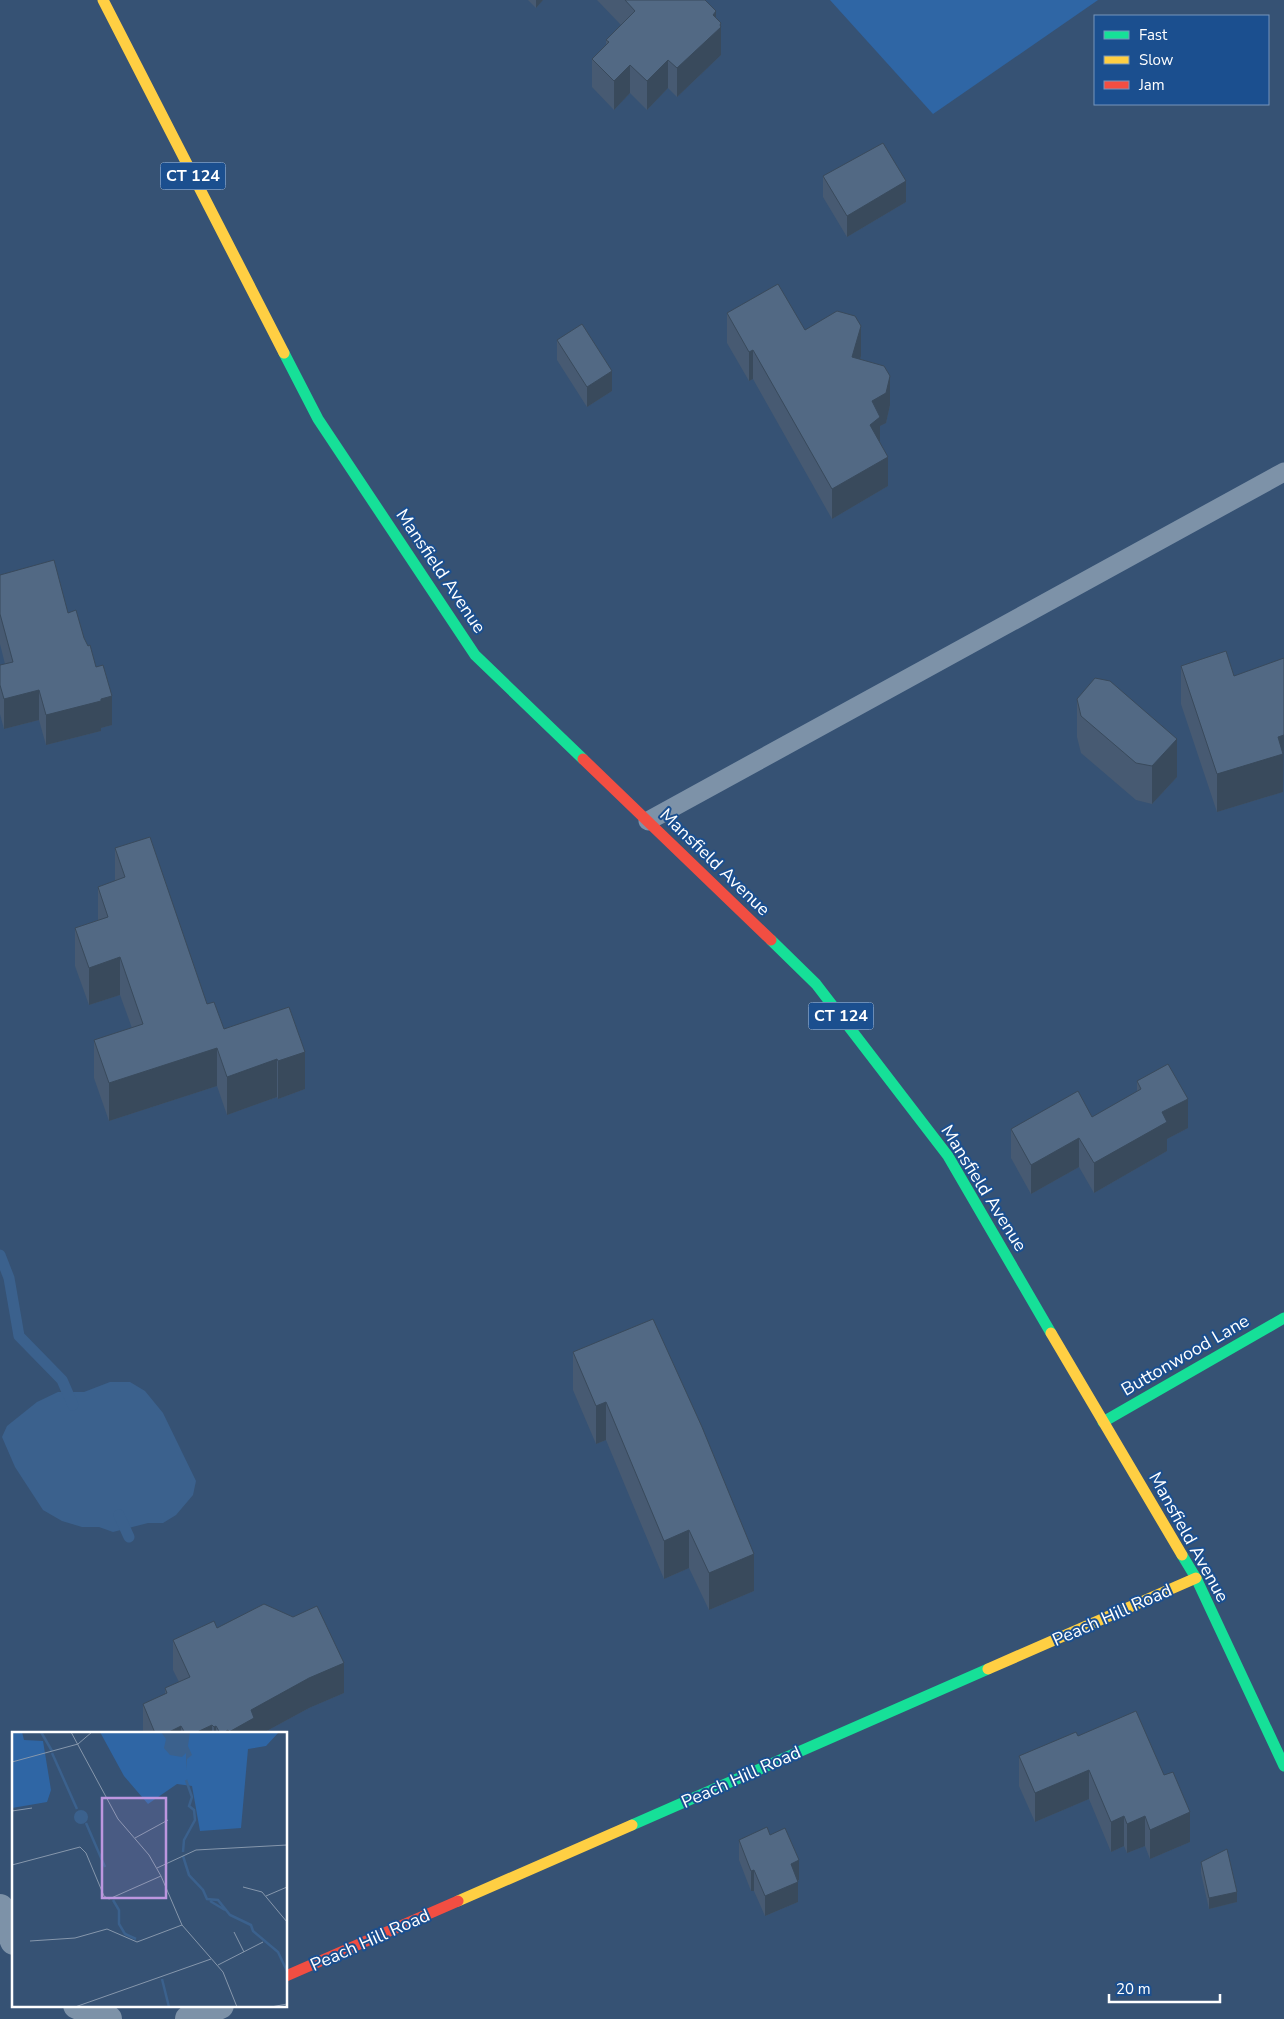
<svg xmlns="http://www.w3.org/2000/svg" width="1284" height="2019" viewBox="0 0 1284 2019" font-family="'Nunito Sans',sans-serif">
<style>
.green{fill:#2f66a5}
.water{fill:#3b618d}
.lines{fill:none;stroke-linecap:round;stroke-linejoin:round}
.stream{stroke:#3b618d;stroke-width:11}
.lane{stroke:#7d92a8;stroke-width:19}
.street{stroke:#7d92a8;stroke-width:28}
.fast{stroke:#16e098;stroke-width:11}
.slow{stroke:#ffcf43;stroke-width:11}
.jam{stroke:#f24e42;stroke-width:11}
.wall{fill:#475a72}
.shaded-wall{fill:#394a5c}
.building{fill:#526984;stroke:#394a5c}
.labels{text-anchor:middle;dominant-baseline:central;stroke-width:4;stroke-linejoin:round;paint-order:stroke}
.shield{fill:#1b4f8f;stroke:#bbcadd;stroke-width:1}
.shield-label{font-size:16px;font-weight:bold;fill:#fff}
.street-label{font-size:18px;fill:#fff;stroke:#1b4f8f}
.inset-river{fill:none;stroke:#3b618d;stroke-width:2.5}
.inset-road{fill:none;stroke:#8697ac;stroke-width:1}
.view{fill:#bd96df;fill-opacity:0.15;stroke:#bd96df;stroke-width:2.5}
.inset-edge{fill:none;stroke:#fff;stroke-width:2.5}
</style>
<rect width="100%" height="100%" fill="#365274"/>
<path class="green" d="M 830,0 L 1098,0 L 933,114 Z"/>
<path class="water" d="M 110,1382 L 130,1382 L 145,1391 L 163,1413 L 196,1481 L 193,1495 L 176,1515 L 163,1523 L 148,1523 L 113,1532 L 99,1527 L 82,1527 L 62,1521 L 43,1510 L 15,1467 L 2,1437 L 7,1426 L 37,1402 L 58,1392 L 84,1392 Z"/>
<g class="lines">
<path class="stream" d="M 0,1255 L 9,1278 L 19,1336 L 62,1380 L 73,1405
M 119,1515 L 129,1537"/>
<path class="lane" d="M 648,821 L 1284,472"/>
<path class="street" d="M 0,1908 L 14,1941
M 77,2005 L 108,2019
M 189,2019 L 220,2005"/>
<path class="fast" d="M 284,353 L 318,419 L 475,655 L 583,759
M 771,940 L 816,984 L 948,1156 L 1051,1333
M 1103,1422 L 1284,1318
M 1182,1555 L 1196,1578 L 1284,1766
M 632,1825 L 988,1669"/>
<path class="slow" d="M 103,0 L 284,353
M 1051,1333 L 1182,1555
M 988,1669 L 1196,1578
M 458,1901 L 632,1825"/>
<path class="jam" d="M 583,759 L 771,940
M 286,1976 L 458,1901"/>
</g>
<path class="wall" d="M 528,0 L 543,0 L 536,8 Z
M 597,0 L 705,0 L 716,18 L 721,55 L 677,97 L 668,88 L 647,110 L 630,93 L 614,110 L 592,87 L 592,59 L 606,45 L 606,40 L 621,25 Z
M 823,176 L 906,202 L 847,237 L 823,197 Z
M 727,313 L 805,330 L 861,356 L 860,359 L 890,405 L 886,423 L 880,426 L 880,443 L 888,486 L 832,519 L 753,379 L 749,381 L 727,343 Z
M 557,340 L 612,391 L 587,407 L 557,360 Z
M 0,575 L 68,613 L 84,638 L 112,725 L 101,728 L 101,731 L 46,745 L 39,720 L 4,729 L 0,714 L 0,665 L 5,664 L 0,644 Z
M 1181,666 L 1234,676 L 1283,773 L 1283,792 L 1217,812 L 1181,704 Z
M 1077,699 L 1177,777 L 1152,804 L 1136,800 L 1081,753 L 1077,737 Z
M 115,848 L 207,1004 L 224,1029 L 289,1007 L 305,1089 L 278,1099 L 277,1097 L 227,1115 L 217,1086 L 109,1121 L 94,1078 L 94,1040 L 132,1028 L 120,995 L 89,1005 L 75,966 L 75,928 L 98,920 L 98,887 L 115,881 Z
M 1137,1081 L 1188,1128 L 1167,1139 L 1167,1151 L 1094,1193 L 1079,1167 L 1031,1194 L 1011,1158 L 1011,1129 L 1092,1117 L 1137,1092 Z
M 573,1352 L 754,1591 L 709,1610 L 689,1568 L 664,1579 L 606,1440 L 596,1444 L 573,1390 Z
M 217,1628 L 344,1693 L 309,1708 L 263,1733 L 143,1733 L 143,1704 L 165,1694 L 165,1688 L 179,1682 L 173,1670 L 173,1640 Z
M 1078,1736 L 1190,1842 L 1150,1859 L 1145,1846 L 1127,1853 L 1124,1846 L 1111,1852 L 1089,1799 L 1035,1822 L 1019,1786 L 1019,1756 Z
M 770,1835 L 799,1880 L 798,1881 L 798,1902 L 765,1916 L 754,1891 L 751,1891 L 739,1860 L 739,1840 Z
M 1201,1862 L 1237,1902 L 1209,1909 L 1201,1873 Z"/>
<path class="shaded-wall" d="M 536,0 L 543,0 L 536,8 Z
M 716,11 L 716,32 L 721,23 L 721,55 L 677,97 L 677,68 L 713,15 Z
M 668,60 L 668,88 L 647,110 L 647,81 Z
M 630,65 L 630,93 L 614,110 L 614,81 Z
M 906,181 L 906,202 L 847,237 L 847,216 Z
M 861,326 L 861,356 L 852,387 L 852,357 Z
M 753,350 L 753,379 L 749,381 L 749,352 Z
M 612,371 L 612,391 L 587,407 L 587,387 Z
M 890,376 L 890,405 L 886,423 L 880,426 L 880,447 L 870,425 L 872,401 Z
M 888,457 L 888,486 L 832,519 L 832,489 Z
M 39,690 L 39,720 L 4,729 L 4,699 Z
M 112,696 L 112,725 L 101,728 L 101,731 L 46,745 L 46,715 Z
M 1284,735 L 1283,792 L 1217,812 L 1217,774 L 1278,737 Z
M 1177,739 L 1177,777 L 1152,804 L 1152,766 Z
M 120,957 L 120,995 L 89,1005 L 89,968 Z
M 217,1048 L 217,1086 L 109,1121 L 109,1083 Z
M 305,1052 L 305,1089 L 278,1099 L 278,1061 Z
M 277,1059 L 277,1097 L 227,1115 L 227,1077 Z
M 1188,1099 L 1188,1128 L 1167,1139 L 1167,1151 L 1094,1193 L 1094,1163 L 1162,1112 Z
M 1079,1138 L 1079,1167 L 1031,1194 L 1031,1165 Z
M 606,1402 L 606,1440 L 596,1444 L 596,1406 Z
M 689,1530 L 689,1568 L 664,1579 L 664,1541 Z
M 754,1554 L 754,1591 L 709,1610 L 709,1573 Z
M 344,1663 L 344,1693 L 309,1708 L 263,1733 L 229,1733 L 229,1732 L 251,1710 L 309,1678 Z
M 212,1725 L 212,1733 L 195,1733 Z
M 181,1726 L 181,1733 L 167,1733 Z
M 216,1726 L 216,1733 L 214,1733 L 214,1727 Z
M 1089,1770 L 1089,1799 L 1035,1822 L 1035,1793 Z
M 1190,1812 L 1190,1842 L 1150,1859 L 1150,1830 Z
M 1124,1816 L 1124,1846 L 1111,1852 L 1111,1822 Z
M 1145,1816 L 1145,1846 L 1127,1853 L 1127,1824 Z
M 799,1860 L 799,1880 L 791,1884 L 791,1864 Z
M 754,1870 L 754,1891 L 751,1891 L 751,1871 Z
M 798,1882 L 798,1902 L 765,1916 L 765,1896 Z
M 1237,1892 L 1237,1902 L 1209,1909 L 1209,1898 Z"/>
<path class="building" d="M 625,0 L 705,0 L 716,11 L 713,15 L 721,23 L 720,25 L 721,27 L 677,68 L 668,60 L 647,81 L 630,65 L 614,81 L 592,59 L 609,42 L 606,40 L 635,11 Z
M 883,143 L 906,181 L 847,216 L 823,176 Z
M 778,284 L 805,330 L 837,311 L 855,316 L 861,326 L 852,357 L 884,366 L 890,376 L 886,393 L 872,401 L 880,417 L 870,425 L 888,457 L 832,489 L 753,350 L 749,352 L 727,313 Z
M 582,324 L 612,371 L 587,387 L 557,340 Z
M 54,560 L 68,613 L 76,610 L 84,638 L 88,646 L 90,645 L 96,667 L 103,665 L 112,696 L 101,699 L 101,701 L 46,715 L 39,690 L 4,699 L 0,685 L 0,665 L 13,662 L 0,614 L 0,575 Z
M 1226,651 L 1234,676 L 1284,658 L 1284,735 L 1278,737 L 1283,754 L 1217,774 L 1181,666 Z
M 1095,678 L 1110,681 L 1177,739 L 1152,766 L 1136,763 L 1081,716 L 1077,699 Z
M 150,837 L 207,1004 L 214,1002 L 224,1029 L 289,1007 L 305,1052 L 278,1061 L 277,1059 L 227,1077 L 217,1048 L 109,1083 L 94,1040 L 143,1024 L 120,957 L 89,968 L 75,928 L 108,917 L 98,887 L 125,877 L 115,848 Z
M 1168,1064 L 1188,1099 L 1162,1112 L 1167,1122 L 1094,1163 L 1079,1138 L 1031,1165 L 1011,1129 L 1078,1091 L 1092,1117 L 1141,1089 L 1137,1081 Z
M 653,1319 L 702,1427 L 754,1554 L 709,1573 L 689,1530 L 664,1541 L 606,1402 L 596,1406 L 573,1352 Z
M 264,1604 L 293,1617 L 317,1606 L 344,1663 L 309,1678 L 251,1710 L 254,1718 L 229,1732 L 228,1730 L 223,1733 L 220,1733 L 216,1726 L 214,1727 L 212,1725 L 195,1733 L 185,1733 L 181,1726 L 167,1733 L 155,1733 L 143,1704 L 167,1693 L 165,1688 L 190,1677 L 173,1640 L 214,1621 L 217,1628 Z
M 1136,1711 L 1164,1775 L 1173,1772 L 1190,1812 L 1150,1830 L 1145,1816 L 1127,1824 L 1124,1816 L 1111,1822 L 1089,1770 L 1035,1793 L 1019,1756 L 1076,1732 L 1078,1736 Z
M 767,1827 L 770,1835 L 785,1828 L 799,1860 L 791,1864 L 798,1882 L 765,1896 L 754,1870 L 751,1871 L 739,1840 Z
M 1227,1849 L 1237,1892 L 1209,1898 L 1201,1862 Z"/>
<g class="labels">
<g class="shield">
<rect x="160.5" y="162.5" width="65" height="27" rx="4"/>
<rect x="808.5" y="1002.5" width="65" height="27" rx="4"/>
</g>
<g class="shield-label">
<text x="193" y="176">CT 124</text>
<text x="841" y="1016">CT 124</text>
</g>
<g class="street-label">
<text transform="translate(441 571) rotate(56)">Mansfield Avenue</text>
<text transform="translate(715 862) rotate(44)">Mansfield Avenue</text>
<text transform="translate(984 1188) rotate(58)">Mansfield Avenue</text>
<text transform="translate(1185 1355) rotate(-30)">Buttonwood Lane</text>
<text transform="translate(1189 1537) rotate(61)">Mansfield Avenue</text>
<text transform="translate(1112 1615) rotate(-24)">Peach Hill Road</text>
<text transform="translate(741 1777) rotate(-24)">Peach Hill Road</text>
<text transform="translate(370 1940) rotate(-24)">Peach Hill Road</text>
</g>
</g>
<g transform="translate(12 1732)">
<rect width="275" height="275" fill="#365274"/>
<path d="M 0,0 L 10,0 L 12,8 L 31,9 L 39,58 L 35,70 L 0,76 ZM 88,0 L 267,0 L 254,14 L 236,17 L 229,96 L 188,99 L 180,54 L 165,52 L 136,72 L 112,44 Z" fill="#2f66a5"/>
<path d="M 149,0 L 178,0 L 176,14 L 180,23 L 175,27 L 174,38 L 174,21 L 170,25 L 158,23 L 152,16 L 154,7 ZM62 85a7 7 0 1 1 14 0a7 7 0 1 1-14 0Z" fill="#3b618d"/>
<path class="inset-river" d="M 29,0 L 40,19M 40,21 L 65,77M 74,91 L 93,135M 171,120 L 172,108 L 183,88 L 182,78 L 177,74 L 180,65 L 174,48M 171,124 L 177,143 L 191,158 L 195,167 L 206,168 L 218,183 L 239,193 L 241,199 L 266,220 L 275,239M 101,168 L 107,178 L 107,192 L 113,202 L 124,207M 198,169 L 213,178M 150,247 L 157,275"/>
<path class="inset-road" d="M 59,0 L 106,87 L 137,123 L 149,144 L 170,193 L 211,240 L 225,275M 66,12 L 80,0M 0,30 L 66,12M 0,79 L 20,76M 123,106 L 156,88M 0,133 L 68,115 L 74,121 L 92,164 L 97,167 L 149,144M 145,136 L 184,118 L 275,113M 231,155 L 250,160 L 275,190M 254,164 L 275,155M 222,200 L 232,220M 18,209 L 63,206 L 95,197 L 125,210 L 170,193M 206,233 L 251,210M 63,275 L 199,227M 259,275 L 275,272"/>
<path class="view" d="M 90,66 L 154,66 L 154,166 L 90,166 Z"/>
<rect width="275" height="275" class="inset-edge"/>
</g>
<rect x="1094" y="15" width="175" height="90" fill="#1b4f8f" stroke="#7695bc"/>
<rect x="1104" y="31" width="25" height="8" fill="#16e098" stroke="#7695bc"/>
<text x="1139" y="40" font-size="15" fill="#ffffff">Fast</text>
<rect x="1104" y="56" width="25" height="8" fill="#ffcf43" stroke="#7695bc"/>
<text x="1139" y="65" font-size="15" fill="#ffffff">Slow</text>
<rect x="1104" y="81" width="25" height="8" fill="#f24e42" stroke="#7695bc"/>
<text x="1139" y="90" font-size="15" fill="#ffffff">Jam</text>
<path d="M1109 1994v8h111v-8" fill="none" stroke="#ffffff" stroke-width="2.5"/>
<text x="1116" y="1994" font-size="15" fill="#ffffff" stroke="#1b4f8f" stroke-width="4" paint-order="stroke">20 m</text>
</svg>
